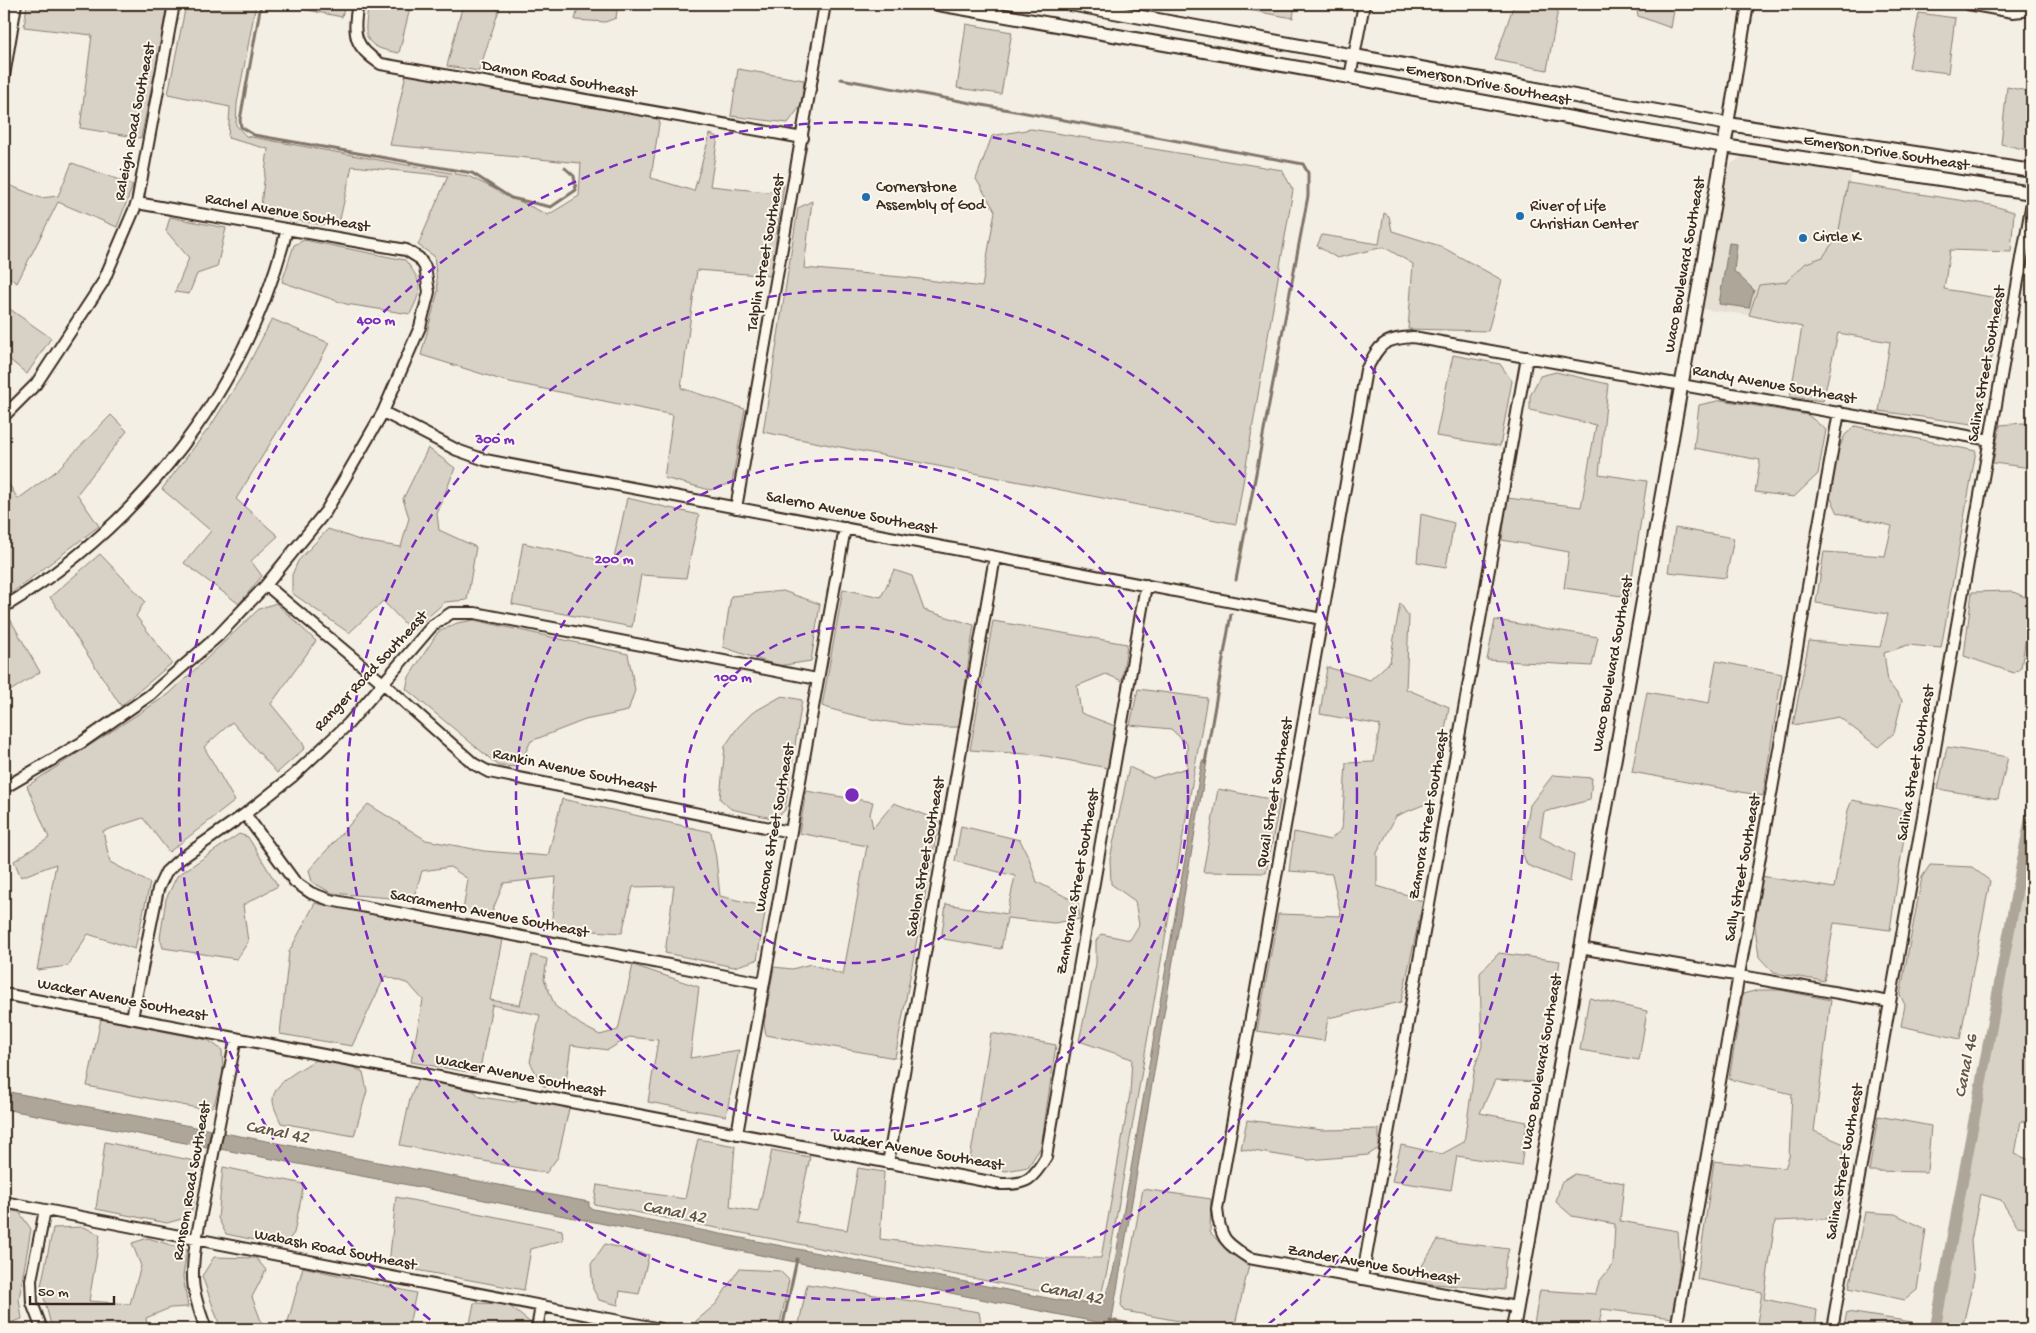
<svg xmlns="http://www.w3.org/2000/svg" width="2036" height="1333" viewBox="0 0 2036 1333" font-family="'Gochi Hand',sans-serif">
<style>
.built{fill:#e5dfd4}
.green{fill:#d8d1c6;stroke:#8a7e72}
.water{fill:#afa69a;stroke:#817468}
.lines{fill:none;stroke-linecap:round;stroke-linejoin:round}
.stream{stroke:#817468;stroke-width:3}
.canal{stroke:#afa69a;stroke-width:11}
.minor-casing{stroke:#3b2a1e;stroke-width:14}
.tertiary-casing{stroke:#3b2a1e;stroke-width:16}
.minor{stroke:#fbf7ec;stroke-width:10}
.tertiary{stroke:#fbf7ec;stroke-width:12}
.ring{fill:none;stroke:#7b2cbf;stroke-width:2.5;stroke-dasharray:9 6}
.poi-dot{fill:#1f6fb2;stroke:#fbf7ec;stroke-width:2}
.labels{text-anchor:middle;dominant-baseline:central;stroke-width:4;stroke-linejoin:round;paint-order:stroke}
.street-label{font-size:16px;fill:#3b2a1e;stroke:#fbf7ec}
.poi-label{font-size:16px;fill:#3b2a1e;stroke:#fbf7ec;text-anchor:start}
.water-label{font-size:18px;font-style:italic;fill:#645549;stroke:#fbf7ec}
.centre{fill:#7b2cbf;stroke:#fbf7ec;stroke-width:2.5}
.ring-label{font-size:15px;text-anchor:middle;font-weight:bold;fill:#7b2cbf;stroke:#fbf7ec;stroke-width:4;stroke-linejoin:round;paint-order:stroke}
</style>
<rect width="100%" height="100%" fill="#f3efe4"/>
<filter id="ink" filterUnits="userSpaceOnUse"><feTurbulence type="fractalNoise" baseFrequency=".02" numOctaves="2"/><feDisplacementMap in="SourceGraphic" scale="10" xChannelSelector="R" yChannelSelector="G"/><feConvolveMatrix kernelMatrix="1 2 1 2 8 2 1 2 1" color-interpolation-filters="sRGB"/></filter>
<g filter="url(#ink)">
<path class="built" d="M 1743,156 L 1852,173 L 1838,235 L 1823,257 L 1806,263 L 1786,282 L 1759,285 L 1749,315 L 1701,309 L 1722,193 L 1730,165 Z"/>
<path class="green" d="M 27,4 L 167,4 L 158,57 L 141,138 L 80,128 L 92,35 L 24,27 Z
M 186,4 L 256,4 L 237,104 L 236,125 L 246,136 L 468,176 L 548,215 L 579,196 L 581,163 L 390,145 L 406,74 L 660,117 L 651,178 L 694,191 L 710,134 L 718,137 L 710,186 L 768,192 L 784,184 L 771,276 L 697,270 L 681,388 L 745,409 L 732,483 L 710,490 L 664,478 L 673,415 L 505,381 L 421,355 L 438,291 L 434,256 L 418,245 L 448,176 L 352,166 L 340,219 L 322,225 L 260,213 L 268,149 L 228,138 L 230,107 L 168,94 Z
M 278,4 L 345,4 L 342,17 Z
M 369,4 L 411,4 L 399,53 C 362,47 363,37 369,4 Z
M 463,4 L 484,4 L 499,10 L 479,71 L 447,66 Z
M 579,4 L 618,4 L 616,18 L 605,22 L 575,20 Z
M 1215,4 L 1295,4 L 1293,18 Z
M 1514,4 L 1559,4 L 1547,70 L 1495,60 Z
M 1636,4 L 1675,4 L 1671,28 L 1638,16 Z
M 1919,13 L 1955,18 L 1948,73 L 1909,68 Z
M 966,24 L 1012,32 L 1001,94 L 957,88 Z
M 738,69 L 804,80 L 802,104 L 788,123 L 731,116 Z
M 2007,87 L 2032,92 L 2032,151 L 2001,144 Z
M 1031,129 L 1282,170 L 1293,190 L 1236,524 L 763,432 L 798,208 L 812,201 L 804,268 L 912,278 L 982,287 L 995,211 L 976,179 L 992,136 Z
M 72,163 L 133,185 L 117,227 L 58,202 L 17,283 L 4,274 L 4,183 L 41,198 L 58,196 Z
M 1848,183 L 1991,205 L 2014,212 L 2011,252 L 1950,250 L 1944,289 L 2003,299 L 1979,425 L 1879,411 L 1890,342 L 1838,333 L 1823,401 L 1790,397 L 1802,327 L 1749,315 L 1759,285 L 1786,282 L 1806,263 L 1823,257 L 1838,235 Z
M 1384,213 L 1389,216 L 1392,231 L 1440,246 L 1502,280 L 1488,331 L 1408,329 L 1413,264 L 1384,247 L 1337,258 L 1317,246 L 1322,235 L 1379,244 Z
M 170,217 L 226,228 L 217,267 L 197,274 L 189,294 L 175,292 L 189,258 L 166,231 Z
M 304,240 L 405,260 C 423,283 423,288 410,314 L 346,304 L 282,282 L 294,245 Z
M 4,305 L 51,338 L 27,374 L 4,355 Z
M 272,319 L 329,343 L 314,372 L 236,499 L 278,536 L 251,561 L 262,576 L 239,604 L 184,563 L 211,531 L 162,489 L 212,424 L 245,371 Z
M 1453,355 L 1500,364 L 1512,381 L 1500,446 L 1436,436 Z
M 1556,372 L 1608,384 L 1599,474 L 1647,481 L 1629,597 L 1564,588 L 1569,552 L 1502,540 L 1507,498 L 1581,507 L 1596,425 L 1530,410 L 1530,396 L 1540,376 Z
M 1722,400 L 1808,415 L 1826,430 L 1818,474 L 1794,497 L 1755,492 L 1760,460 L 1694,448 L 1699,405 Z
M 111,415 L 127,431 L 77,494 L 99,526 L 4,599 L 4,476 L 18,499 L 55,472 Z
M 2023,423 L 2032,424 L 2032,468 L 1993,463 L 2000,425 Z
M 1855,426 L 1976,451 L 1941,648 L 1908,645 L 1884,653 L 1888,682 L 1902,700 L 1894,733 L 1878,747 L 1839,717 L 1793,725 L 1809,641 L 1880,647 L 1888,614 L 1816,603 L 1824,552 L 1885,556 L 1892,526 L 1838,513 L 1830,497 L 1837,453 L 1845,435 Z
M 428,448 L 455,468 L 437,514 L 439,530 L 476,547 L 467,600 L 445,602 L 412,631 L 383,601 L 349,633 L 292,593 L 292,575 L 298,561 L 328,529 L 362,541 L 401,547 L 409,518 L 403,499 Z
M 627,498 L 699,515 L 686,578 L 641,575 L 632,627 L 512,604 L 523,543 L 613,563 Z
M 1421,514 L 1454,523 L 1446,567 L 1417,562 Z
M 1675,528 L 1734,538 L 1726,578 L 1668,572 Z
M 100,554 L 145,601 L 136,616 L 172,663 L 121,706 L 50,597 Z
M 894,570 L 912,576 L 924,610 L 974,625 L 959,727 C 915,728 863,720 822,706 L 843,589 L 881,597 Z
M 783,591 L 820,604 L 811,661 L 778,666 L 723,647 L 731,596 Z
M 2011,591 L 2032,600 L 2021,668 L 2014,673 L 1964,656 L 1972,592 Z
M 276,603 L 316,641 L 271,704 L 302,742 L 305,748 L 277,773 L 232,722 L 204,747 L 235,801 L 169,852 L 143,818 L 103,831 L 110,862 L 150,883 L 135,949 L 88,934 L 68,966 L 37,970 L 56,864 L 21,877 L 14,861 L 49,838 L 27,786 L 169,694 L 259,609 Z
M 1400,603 L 1409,617 L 1406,689 L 1449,707 L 1433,801 L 1396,816 L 1377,853 L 1377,886 L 1411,896 L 1423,902 L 1401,1002 L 1328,1018 L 1324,1041 L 1257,1031 L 1278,914 L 1341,916 L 1332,874 L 1289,871 L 1294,832 L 1330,840 L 1342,829 L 1346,763 L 1374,762 L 1380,725 L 1320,714 L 1327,667 L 1370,680 L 1390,662 Z
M 10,619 L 40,672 L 7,693 L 4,687 L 4,623 Z
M 474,620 L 628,654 L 635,690 L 628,711 L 585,720 L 531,741 L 518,767 L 499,766 L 406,689 L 409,677 L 438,632 L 457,623 Z
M 1495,620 L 1598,637 L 1592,666 L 1487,660 Z
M 993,621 L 1127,644 L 1122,681 L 1106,674 L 1077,686 L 1081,713 L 1115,726 L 1108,768 L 1040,755 L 970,750 Z
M 1716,661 L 1782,674 L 1763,796 L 1632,772 L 1647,692 L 1709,703 Z
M 1138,689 L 1207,698 L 1107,1271 L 1100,1299 L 1064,1296 L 594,1204 L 597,1185 L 685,1199 L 698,1139 L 735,1146 L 730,1207 L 758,1212 L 772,1150 L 810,1157 L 796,1222 L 847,1230 L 858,1168 L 884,1172 L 880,1239 L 1051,1258 L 1101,1258 L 1130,1094 L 1132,1059 L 1079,1041 L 1096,964 L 1096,941 L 1101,934 L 1130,940 L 1139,925 L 1135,901 L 1111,884 L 1110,859 L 1129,767 L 1153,778 L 1187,768 L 1187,744 L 1171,729 L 1130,725 Z
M 782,696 L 802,700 L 785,810 L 776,819 L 731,809 L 720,799 L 725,746 L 738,727 L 752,713 Z
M 1947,747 L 2008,757 L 1998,799 L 1938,789 Z
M 1553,775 L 1592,778 L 1590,800 L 1544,812 L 1540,837 L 1574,854 L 1570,882 L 1527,865 L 1522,852 L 1530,805 Z
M 1218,789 L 1280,801 L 1266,873 L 1203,872 Z
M 806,791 L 873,802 L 870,814 L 873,828 L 894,803 L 939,820 L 895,1058 L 766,1035 L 764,1024 L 774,967 L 792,969 L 811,964 L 843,975 L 867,846 L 799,833 Z
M 562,799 L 711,832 L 716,858 L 720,896 L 766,907 L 757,960 L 734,967 L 665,953 L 674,886 L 633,887 L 622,933 L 551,928 L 556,877 L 504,883 L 490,916 L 463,911 L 468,879 L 450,867 L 422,871 L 413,900 L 332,893 L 312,882 L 309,870 L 368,804 L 426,840 L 484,851 L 548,856 Z
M 1852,800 L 1908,811 L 1890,930 L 1834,923 L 1824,981 L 1774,973 L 1759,957 L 1754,920 L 1761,876 L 1834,888 L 1848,810 Z
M 961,826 L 1020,840 L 1029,858 L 1037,882 L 1078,903 L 1080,919 L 1054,923 L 1007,918 L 1001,949 L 944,939 L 942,934 L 946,904 L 1007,914 L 1015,876 L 955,861 Z
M 2032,832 L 2032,908 L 2026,946 L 2032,951 L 2032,1122 L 2021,1121 L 2015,1154 L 2032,1161 L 2032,1228 L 2017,1226 L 2001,1200 L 1980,1194 L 1971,1241 L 1974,1277 L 1962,1329 L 1939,1329 Z
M 239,834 L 248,837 L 278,886 L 243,905 L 248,942 L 237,959 L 163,948 L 160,938 L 166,899 L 177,876 Z
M 1930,865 L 1972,867 L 1990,881 L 1960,1039 L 1901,1026 L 1905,1005 L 1900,995 L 1922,877 Z
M 315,903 L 502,940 L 490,1000 L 520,1005 L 532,955 L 547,959 L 544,979 L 555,1006 L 581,1025 L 600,1035 L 618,1030 L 633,965 L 699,987 L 690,1058 L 739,1050 L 726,1116 L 648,1102 L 658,1040 L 629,1037 L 608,1050 L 571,1045 L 565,1089 L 543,1086 L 530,1062 L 540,1015 L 492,1005 L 479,1074 L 411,1062 L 423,1000 L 409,984 L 385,976 L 352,1046 L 280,1034 L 289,952 Z
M 1499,953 L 1560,961 L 1540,1082 L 1495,1080 L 1480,1113 L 1527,1122 L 1521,1166 L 1457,1156 L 1451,1190 L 1392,1181 L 1401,1145 L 1442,1154 L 1464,1142 L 1475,1066 L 1482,1046 L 1480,973 Z
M 1758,990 L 1780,990 L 1831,1000 L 1814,1131 L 1844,1144 L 1842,1203 L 1826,1219 L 1775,1221 L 1764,1299 L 1817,1310 L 1815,1329 L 1756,1329 L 1762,1292 L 1697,1279 L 1714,1161 L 1785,1168 L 1789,1157 L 1792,1094 L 1729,1079 L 1743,994 Z
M 1589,998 L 1647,1011 L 1639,1060 L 1580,1050 Z
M 101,1019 L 208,1040 L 222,1050 L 223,1074 L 214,1105 L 207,1110 L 87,1086 Z
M 991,1033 L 1056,1045 L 1041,1147 L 1028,1167 L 1006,1171 L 974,1165 L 970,1159 Z
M 315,1060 L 342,1062 L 363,1072 L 367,1091 L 354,1136 L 281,1123 C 278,1116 273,1107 273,1100 C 273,1082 302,1069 315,1060 Z
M 418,1079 L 474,1091 L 480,1097 L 514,1102 L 532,1098 L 569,1109 L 558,1157 L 546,1173 L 400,1145 L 410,1099 Z
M 1878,1116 L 1931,1126 L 1927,1172 L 1869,1171 Z
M 1247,1120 L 1322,1130 L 1379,1129 L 1379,1148 L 1368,1155 L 1309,1160 L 1241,1149 Z
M 105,1142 L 199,1162 L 193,1206 L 189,1217 L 167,1223 L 96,1209 Z
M 223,1167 L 304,1184 L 294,1233 L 284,1246 L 226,1234 L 218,1218 Z
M 1575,1174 L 1624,1183 L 1620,1221 L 1678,1231 L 1680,1262 L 1673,1318 L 1602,1309 L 1598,1329 L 1533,1329 L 1540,1290 L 1596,1294 L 1599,1282 L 1613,1264 L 1615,1224 L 1572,1216 L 1556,1202 L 1561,1183 Z
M 1143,1189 L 1211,1199 L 1210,1232 L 1227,1251 L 1249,1265 L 1234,1329 L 1222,1329 L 1125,1311 L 1121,1305 Z
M 396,1197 L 562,1230 L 563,1240 L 531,1249 L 524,1290 L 389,1265 Z
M 4,1210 L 19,1212 L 31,1229 L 19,1299 L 22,1319 L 4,1325 Z
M 1865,1212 L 1895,1214 L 1926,1229 L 1917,1290 L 1905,1300 L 1849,1288 Z
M 84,1227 L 100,1235 L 89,1301 L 130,1304 L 141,1266 L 132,1243 L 148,1238 L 187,1250 L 183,1276 L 188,1307 L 170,1308 L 146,1318 L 148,1329 L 52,1329 L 41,1286 L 53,1228 Z
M 1438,1240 L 1509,1249 L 1505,1262 L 1504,1290 L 1412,1282 Z
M 605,1244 L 649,1255 L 639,1294 L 620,1291 L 618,1305 L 599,1300 L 593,1289 L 591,1264 Z
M 214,1257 L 256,1258 L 266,1270 L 252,1297 L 264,1329 L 221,1329 L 202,1276 Z
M 303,1267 L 416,1293 L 408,1329 L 286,1329 Z
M 739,1269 L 780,1271 L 789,1280 L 779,1329 L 694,1329 L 696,1321 L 716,1304 Z
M 807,1284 L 979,1312 L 982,1329 L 798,1329 Z
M 474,1303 L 507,1304 L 532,1324 L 531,1329 L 469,1329 Z
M 1847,1312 L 1912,1322 L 1911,1329 L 1843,1329 Z"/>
<path class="water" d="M 1729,243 L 1737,244 L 1734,271 L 1754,290 L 1749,308 L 1719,304 Z
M 1202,761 L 1207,761 L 1111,1325 L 419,1187 L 220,1149 L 224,1133 L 589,1202 L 589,1207 L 593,1209 L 1063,1301 L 1103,1303 L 1113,1272 Z
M 4,1091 L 211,1130 L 207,1147 L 4,1109 Z"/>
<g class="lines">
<path class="stream" d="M 261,4 L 240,120 L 241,127 L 254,135 L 472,173 L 511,198 L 551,207 L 576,190 L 574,176 L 565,168
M 841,79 L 1303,164 L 1308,173 L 1308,196 L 1236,580
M 1205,763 L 1231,614
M 1109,1320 L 1157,1329
M 782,1329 L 797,1259"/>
<path class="canal" d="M 1935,1329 L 2032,809"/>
<g class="minor-casing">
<path id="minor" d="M 358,4 C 352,34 354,47 381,64 L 803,138
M 1968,4 L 2013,12 L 2032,10
M 4,76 L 16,4
M 1350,77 L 1364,4
M 1728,124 L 1748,4
M 383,412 L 457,450 L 485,460 L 1322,619
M 4,416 L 36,384 L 103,282 L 137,203 L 174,4
M 736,508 L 825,4
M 266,585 L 383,683 L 474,764 L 489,772 L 790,832
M 4,607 C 142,524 248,386 287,229
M 4,788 L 81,743 L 150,695 L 218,636 L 266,585 L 326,511 L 383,412 L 420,327 L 429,292 L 425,267 L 419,258 L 406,250 L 137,203
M 245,814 L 295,882 L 311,893 L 330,900 L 763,983
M 1580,948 L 1890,1002
M 4,994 L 1001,1184 C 1027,1185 1033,1179 1046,1157 L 1146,585
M 132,1018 L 158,889 L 166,872 L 179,860 L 245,814 L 293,776 L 348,724 L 432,626 L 451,613 L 475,613 L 817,679
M 737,1134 L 845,528
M 888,1163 L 995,557
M 4,1202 L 661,1329
M 1362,1279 L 1527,357
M 1516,1307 L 1249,1258 C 1225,1242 1220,1239 1217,1209 L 1366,370 C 1380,344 1382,339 1413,337 L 1990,440
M 42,1329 L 32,1303 L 31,1280 L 45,1210
M 206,1329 C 192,1291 190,1281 196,1240 L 236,1038
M 537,1329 L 541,1306
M 1676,1329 L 1839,412
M 1832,1329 L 2032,202"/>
</g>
<g class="tertiary-casing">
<path id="tertiary" d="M 938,4 L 1350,77 L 1724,146 L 2032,193
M 1070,4 L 1728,124 L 2032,171
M 1513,1329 L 1728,124"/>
</g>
<use href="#minor" class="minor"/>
<use href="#tertiary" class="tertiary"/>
</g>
</g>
<g class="ring">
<circle cx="852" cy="795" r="168"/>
<circle cx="852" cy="795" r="336"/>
<circle cx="852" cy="795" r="505"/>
<path d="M442 1329A673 673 0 1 1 1262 1329"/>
</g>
<g class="poi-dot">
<circle cx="866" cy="197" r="5"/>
<circle cx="1520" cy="216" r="5"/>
<circle cx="1803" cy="238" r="5"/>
</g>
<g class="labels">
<g class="street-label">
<text transform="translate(559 80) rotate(10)">Damon Road Southeast</text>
<text transform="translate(1488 86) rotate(11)">Emerson Drive Southeast</text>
<text transform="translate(136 122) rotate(-79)">Raleigh Road Southeast</text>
<text transform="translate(1886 154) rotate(9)">Emerson Drive Southeast</text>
<text transform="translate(287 214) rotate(10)">Rachel Avenue Southeast</text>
<text transform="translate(767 253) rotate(-80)">Talplin Street Southeast</text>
<text transform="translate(1686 265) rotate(-80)">Waco Boulevard Southeast</text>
<text transform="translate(1988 364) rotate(-80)">Salina Street Southeast</text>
<text transform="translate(1774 386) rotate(10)">Randy Avenue Southeast</text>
<text transform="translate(851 514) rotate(11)">Salerno Avenue Southeast</text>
<text transform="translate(1614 664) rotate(-80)">Waco Boulevard Southeast</text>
<text transform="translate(372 672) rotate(-47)">Ranger Road Southeast</text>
<text transform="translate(1917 763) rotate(-80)">Salina Street Southeast</text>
<text transform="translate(574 772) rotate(12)">Rankin Avenue Southeast</text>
<text transform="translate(1276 793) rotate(-80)">Quail Street Southeast</text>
<text transform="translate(1430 815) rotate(-80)">Zamora Street Southeast</text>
<text transform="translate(776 828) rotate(-80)">Wacona Street Southeast</text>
<text transform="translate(927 857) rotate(-80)">Sablon Street Southeast</text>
<text transform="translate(1744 868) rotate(-80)">Sally Street Southeast</text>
<text transform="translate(1079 882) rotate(-80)">Zambrana Street Southeast</text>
<text transform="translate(489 915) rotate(11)">Sacramento Avenue Southeast</text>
<text transform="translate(122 1001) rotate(11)">Wacker Avenue Southeast</text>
<text transform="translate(1543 1062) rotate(-80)">Waco Boulevard Southeast</text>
<text transform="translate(520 1077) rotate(11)">Wacker Avenue Southeast</text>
<text transform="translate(918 1152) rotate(10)">Wacker Avenue Southeast</text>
<text transform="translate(1846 1162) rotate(-80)">Salina Street Southeast</text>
<text transform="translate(193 1181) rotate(-80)">Ransom Road Southeast</text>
<text transform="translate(335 1251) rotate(11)">Wabash Road Southeast</text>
<text transform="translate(1373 1266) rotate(10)">Zander Avenue Southeast</text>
</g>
<g class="poi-label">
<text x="876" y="188">Cornerstone<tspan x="876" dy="18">Assembly of God</tspan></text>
<text x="1530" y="207">River of Life<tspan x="1530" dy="18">Christian Center</tspan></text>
<text x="1813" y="238">Circle K</text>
</g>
<g class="water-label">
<text transform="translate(1967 1066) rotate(-79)">Canal 46</text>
<text transform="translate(277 1133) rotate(11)">Canal 42</text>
<text transform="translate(674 1213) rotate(11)">Canal 42</text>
<text transform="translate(1071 1294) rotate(11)">Canal 42</text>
</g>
</g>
<circle cx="852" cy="795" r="8" class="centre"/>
<g class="ring-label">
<text x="376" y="324">400 m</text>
<text x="495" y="443">300 m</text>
<text x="614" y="563">200 m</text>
<text x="733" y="681">100 m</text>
</g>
<rect width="2036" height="1333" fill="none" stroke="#fbf7ec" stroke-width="20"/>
<rect x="10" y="10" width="2016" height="1313" fill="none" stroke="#3b2a1e" stroke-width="2" filter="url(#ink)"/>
<path d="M30 1296v8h84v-8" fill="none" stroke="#3b2a1e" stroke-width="2.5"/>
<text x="38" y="1296" font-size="15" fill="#3b2a1e" stroke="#fbf7ec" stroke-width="4" paint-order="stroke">50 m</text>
</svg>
